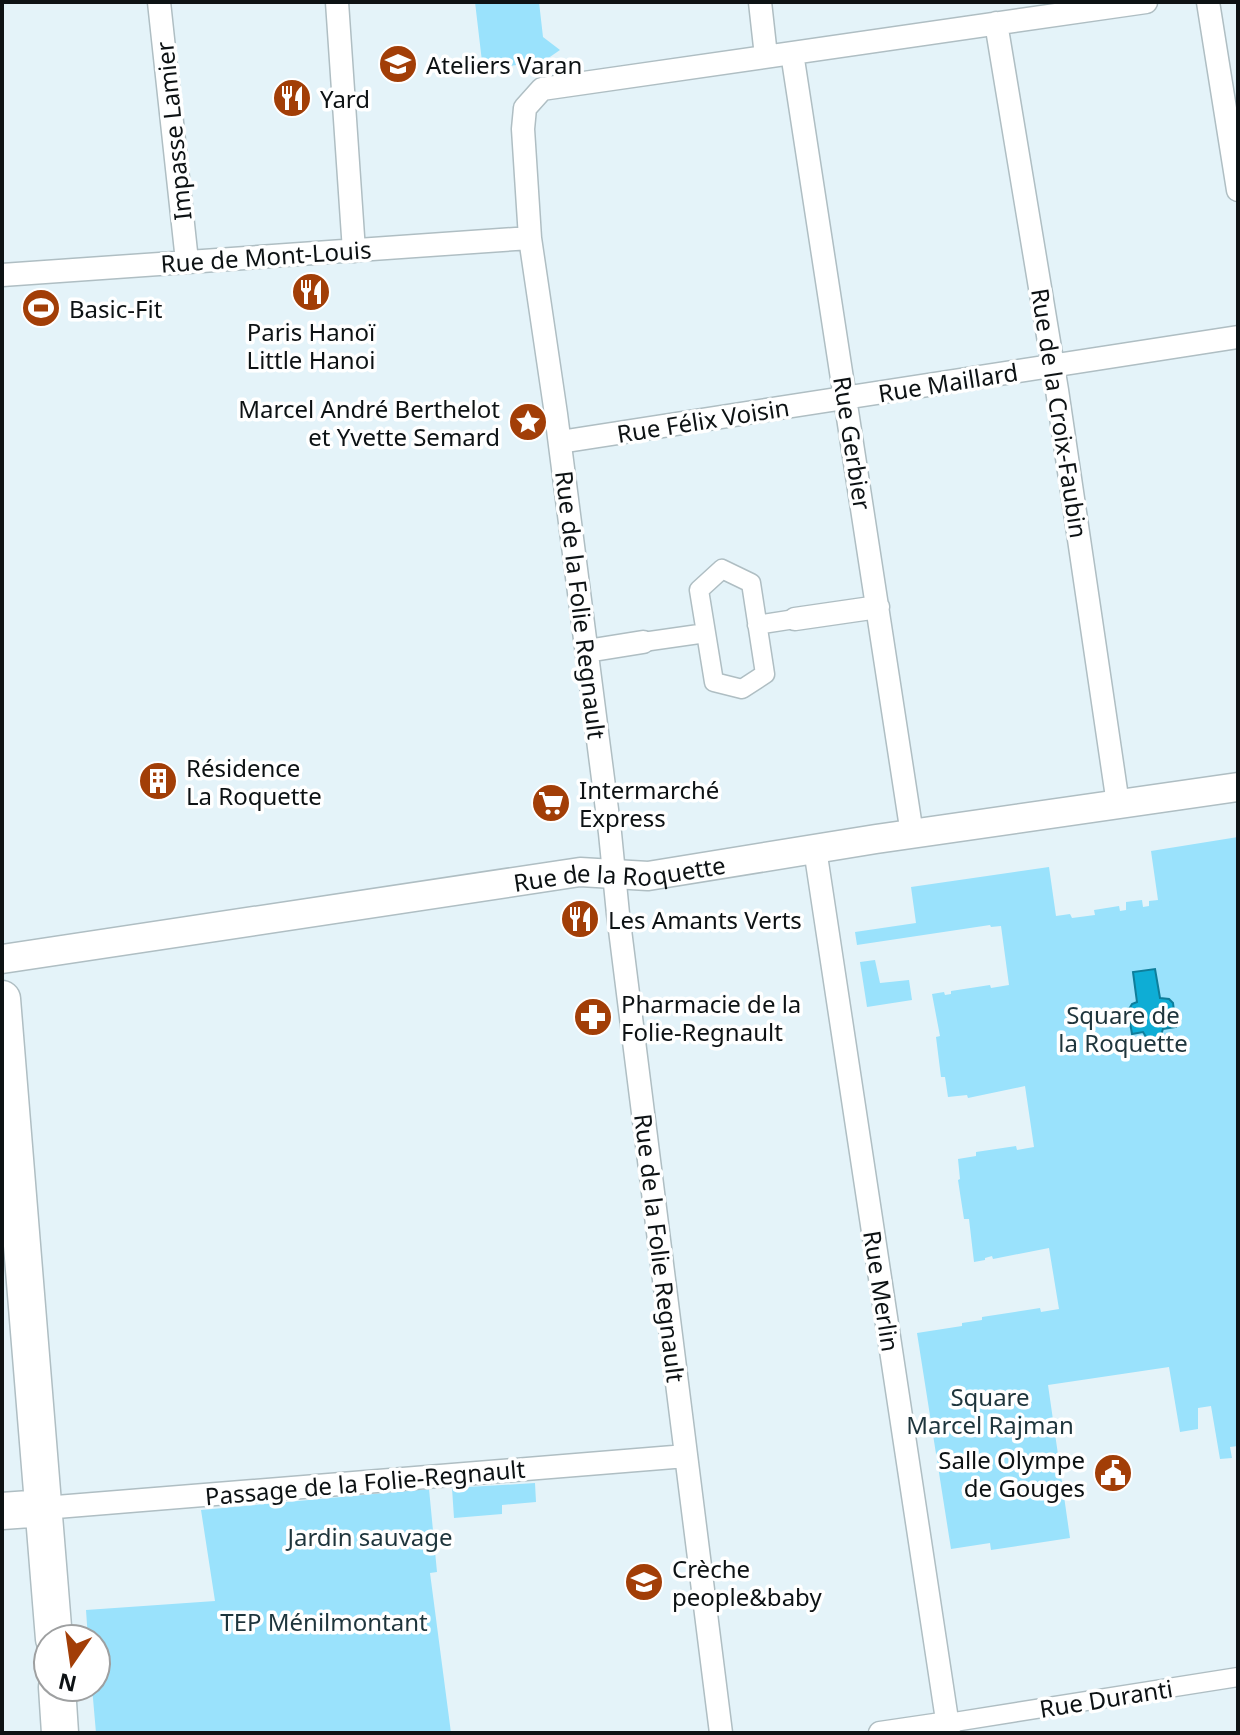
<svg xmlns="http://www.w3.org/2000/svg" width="1240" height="1735" viewBox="0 0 1240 1735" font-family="'Noto Sans',sans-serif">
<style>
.green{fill:#9ae2fc}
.water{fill:#0eadd5;stroke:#0e7e9b;stroke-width:2}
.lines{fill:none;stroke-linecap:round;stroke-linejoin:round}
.pedestrian-casing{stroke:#afbec3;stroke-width:21}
.minor-casing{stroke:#afbec3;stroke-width:25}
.tertiary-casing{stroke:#afbec3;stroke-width:31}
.primary-casing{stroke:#afbec3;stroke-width:39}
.pedestrian{stroke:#fff;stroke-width:18}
.minor{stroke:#fff;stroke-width:22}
.tertiary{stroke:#fff;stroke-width:28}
.primary{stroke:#fff;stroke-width:36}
.labels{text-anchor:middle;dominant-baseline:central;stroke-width:7;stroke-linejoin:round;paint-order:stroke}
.poi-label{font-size:24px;fill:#0d1214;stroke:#fff;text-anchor:start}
.street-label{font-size:24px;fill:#0d1214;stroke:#fff}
.park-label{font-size:24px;fill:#1e353c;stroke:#fff}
</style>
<rect width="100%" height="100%" fill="#e4f3f9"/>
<path class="green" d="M 475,2 L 539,2 L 543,37 L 560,50 L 544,61 L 483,70 Z
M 1238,837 L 1238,1446 L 1230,1447 L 1232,1458 L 1220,1459 L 1211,1406 L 1198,1408 L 1198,1429 L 1180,1432 L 1169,1367 L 1048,1385 L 1070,1538 L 991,1550 L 990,1543 L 951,1549 L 917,1333 L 962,1326 L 962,1323 L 982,1320 L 982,1317 L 1040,1308 L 1041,1312 L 1059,1309 L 1049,1248 L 993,1259 L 992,1256 L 985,1258 L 985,1260 L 974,1262 L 969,1219 L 964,1219 L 958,1180 L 960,1179 L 958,1159 L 976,1156 L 976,1152 L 1016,1146 L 1017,1150 L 1034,1147 L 1025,1086 L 968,1098 L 967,1095 L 948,1097 L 945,1077 L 941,1077 L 936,1037 L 940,1036 L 932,994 L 944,992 L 945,995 L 951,994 L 951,991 L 990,985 L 991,988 L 1009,985 L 1001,926 L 991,927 L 990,925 L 857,945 L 855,932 L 916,923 L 911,887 L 1049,867 L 1056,916 L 1070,914 L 1072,918 L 1095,915 L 1094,910 L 1119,906 L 1120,911 L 1126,910 L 1126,902 L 1142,900 L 1143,907 L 1149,906 L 1149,901 L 1158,900 L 1151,851 Z
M 875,960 L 880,983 L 909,980 L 912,1000 L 867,1007 L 860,962 Z
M 535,1483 L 536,1502 L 502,1505 L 502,1514 L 454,1518 L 452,1488 Z
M 429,1489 L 437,1572 L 430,1573 L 451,1733 L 96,1733 L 92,1687 L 96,1687 L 96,1639 L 88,1639 L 86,1610 L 215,1601 L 201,1510 Z"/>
<path class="water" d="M 1155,969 L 1160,998 L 1169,999 L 1173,1003 L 1176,1027 L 1163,1029 L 1161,1035 L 1155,1040 L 1146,1037 L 1143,1032 L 1132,1034 L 1128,1011 L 1132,1004 L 1137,1002 L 1133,972 Z"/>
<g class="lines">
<g class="pedestrian-casing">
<path id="pedestrian" d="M 722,569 L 751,583 L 765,674 L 742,689 L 714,682 L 699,590 Z
M 757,625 L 795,619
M 643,642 L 706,633
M 948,1723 L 1238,1677"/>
</g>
<g class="minor-casing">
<path id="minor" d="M 159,2 L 187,261
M 337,2 L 354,251
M 760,2 L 766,56
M 1208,2 L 1238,190
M 996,23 L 1057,390 L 1118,804
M 792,53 L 912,834
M 2,275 L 530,238
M 560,442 L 1238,337
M 795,619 L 878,607
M 587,651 L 643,642
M 815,849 L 949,1733
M 44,1508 L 686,1456
M 721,1733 L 618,914 L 610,833 L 556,414 L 530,238 L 523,129 L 525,108 L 542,89 L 1146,2
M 880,1733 L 948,1723"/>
</g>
<g class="tertiary-casing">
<g id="tertiary">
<path id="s1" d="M 2,959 L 580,872 L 648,876 L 876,839 L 1238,787"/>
</g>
</g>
<g class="primary-casing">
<path id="primary" d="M 2,999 L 54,1639
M 2,1511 L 44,1508
M 57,1687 L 60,1733"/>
</g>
<use href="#pedestrian" class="pedestrian"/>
<use href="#minor" class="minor"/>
<use href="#tertiary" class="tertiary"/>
<use href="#primary" class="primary"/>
</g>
<defs>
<g id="university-disc" transform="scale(2)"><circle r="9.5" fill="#a23e07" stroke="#fff"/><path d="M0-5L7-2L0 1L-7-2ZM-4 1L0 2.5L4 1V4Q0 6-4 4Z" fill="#fff"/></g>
<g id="restaurant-disc" transform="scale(2)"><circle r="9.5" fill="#a23e07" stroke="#fff"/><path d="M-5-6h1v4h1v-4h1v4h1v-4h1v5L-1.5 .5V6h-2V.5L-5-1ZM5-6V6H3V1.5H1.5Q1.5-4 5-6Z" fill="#fff"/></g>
<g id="stadium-disc" transform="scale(2)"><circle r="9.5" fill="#a23e07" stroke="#fff"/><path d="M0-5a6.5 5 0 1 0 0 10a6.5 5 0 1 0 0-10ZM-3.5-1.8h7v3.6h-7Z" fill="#fff"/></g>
<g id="sight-disc" transform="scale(2)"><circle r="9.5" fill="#a23e07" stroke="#fff"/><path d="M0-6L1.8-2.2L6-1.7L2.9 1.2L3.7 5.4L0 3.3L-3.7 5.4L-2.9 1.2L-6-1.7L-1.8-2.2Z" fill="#fff"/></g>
<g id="building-disc" transform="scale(2)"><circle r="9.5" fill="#a23e07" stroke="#fff"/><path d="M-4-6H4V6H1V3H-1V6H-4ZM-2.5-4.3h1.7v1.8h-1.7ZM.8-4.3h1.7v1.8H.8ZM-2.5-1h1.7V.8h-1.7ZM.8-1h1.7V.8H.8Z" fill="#fff"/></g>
<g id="supermarket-disc" transform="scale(2)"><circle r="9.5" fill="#a23e07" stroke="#fff"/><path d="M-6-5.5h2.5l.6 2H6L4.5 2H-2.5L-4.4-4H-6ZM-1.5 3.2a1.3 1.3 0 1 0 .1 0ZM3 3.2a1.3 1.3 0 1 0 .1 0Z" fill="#fff"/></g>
<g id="pharmacy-disc" transform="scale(2)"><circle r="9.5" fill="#a23e07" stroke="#fff"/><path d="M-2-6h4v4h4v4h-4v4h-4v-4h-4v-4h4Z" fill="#fff"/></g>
<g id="civic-disc" transform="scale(2)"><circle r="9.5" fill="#a23e07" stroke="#fff"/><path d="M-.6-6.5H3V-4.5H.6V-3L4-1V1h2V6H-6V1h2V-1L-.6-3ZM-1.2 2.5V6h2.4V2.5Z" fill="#fff"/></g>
<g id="school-disc" transform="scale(2)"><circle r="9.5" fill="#a23e07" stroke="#fff"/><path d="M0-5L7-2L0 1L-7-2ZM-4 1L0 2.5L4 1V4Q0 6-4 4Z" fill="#fff"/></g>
</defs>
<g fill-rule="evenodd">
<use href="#university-disc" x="398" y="64"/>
<use href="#restaurant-disc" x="292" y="98"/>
<use href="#restaurant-disc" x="311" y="292"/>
<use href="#stadium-disc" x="41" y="308"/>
<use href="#sight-disc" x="528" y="422"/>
<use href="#building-disc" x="158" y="781"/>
<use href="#supermarket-disc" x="551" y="803"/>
<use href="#restaurant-disc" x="580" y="919"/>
<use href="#pharmacy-disc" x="593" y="1017"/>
<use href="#civic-disc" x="1113" y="1473"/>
<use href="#school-disc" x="644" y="1582"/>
</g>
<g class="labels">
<g class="poi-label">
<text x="426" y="64">Ateliers Varan</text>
<text x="320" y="98">Yard</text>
<text x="69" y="308">Basic-Fit</text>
<text x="311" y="331" text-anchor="middle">Paris Hanoï<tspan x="311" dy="28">Little Hanoi</tspan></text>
<text x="500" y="408" text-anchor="end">Marcel André Berthelot<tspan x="500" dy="28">et Yvette Semard</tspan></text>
<text x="186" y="767">Résidence<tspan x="186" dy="28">La Roquette</tspan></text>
<text x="579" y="789">Intermarché<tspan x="579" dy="28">Express</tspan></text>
<text x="608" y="919">Les Amants Verts</text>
<text x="621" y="1003">Pharmacie de la<tspan x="621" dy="28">Folie-Regnault</tspan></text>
<text x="1085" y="1459" text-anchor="end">Salle Olympe<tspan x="1085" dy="28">de Gouges</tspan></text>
<text x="672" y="1568">Crèche<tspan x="672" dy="28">people&amp;baby</tspan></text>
</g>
<g class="street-label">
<text transform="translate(173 131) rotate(-96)">Impasse Lamier</text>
<text transform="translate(266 256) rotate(-4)">Rue de Mont-Louis</text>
<text transform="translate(948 382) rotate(-9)">Rue Maillard</text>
<text transform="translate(1060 413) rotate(81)">Rue de la Croix-Faubin</text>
<text transform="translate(703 420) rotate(-9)">Rue Félix Voisin</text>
<text transform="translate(853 443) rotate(81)">Rue Gerbier</text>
<text transform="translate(581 605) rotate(83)">Rue de la Folie Regnault</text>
<text stroke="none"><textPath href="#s1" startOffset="624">Rue de la Roquette</textPath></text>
<text transform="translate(660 1248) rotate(83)">Rue de la Folie Regnault</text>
<text transform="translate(882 1291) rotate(81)">Rue Merlin</text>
<text transform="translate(365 1482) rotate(-5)">Passage de la Folie-Regnault</text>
<text transform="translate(1106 1698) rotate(-9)">Rue Duranti</text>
</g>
<g class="park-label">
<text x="1123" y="1014">Square de<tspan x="1123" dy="28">la Roquette</tspan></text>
<text x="990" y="1396">Square<tspan x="990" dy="28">Marcel Rajman</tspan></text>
<text x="370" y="1536">Jardin sauvage</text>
<text x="324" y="1621">TEP Ménilmontant</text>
</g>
</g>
<rect width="1240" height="1735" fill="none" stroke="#0d1214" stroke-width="8"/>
<g transform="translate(72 1663) rotate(193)"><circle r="38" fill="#ffffff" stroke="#9ea0a1" stroke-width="2"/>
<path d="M0-6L14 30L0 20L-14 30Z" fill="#a23e07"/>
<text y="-12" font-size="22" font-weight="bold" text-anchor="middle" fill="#0d1214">N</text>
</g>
</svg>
